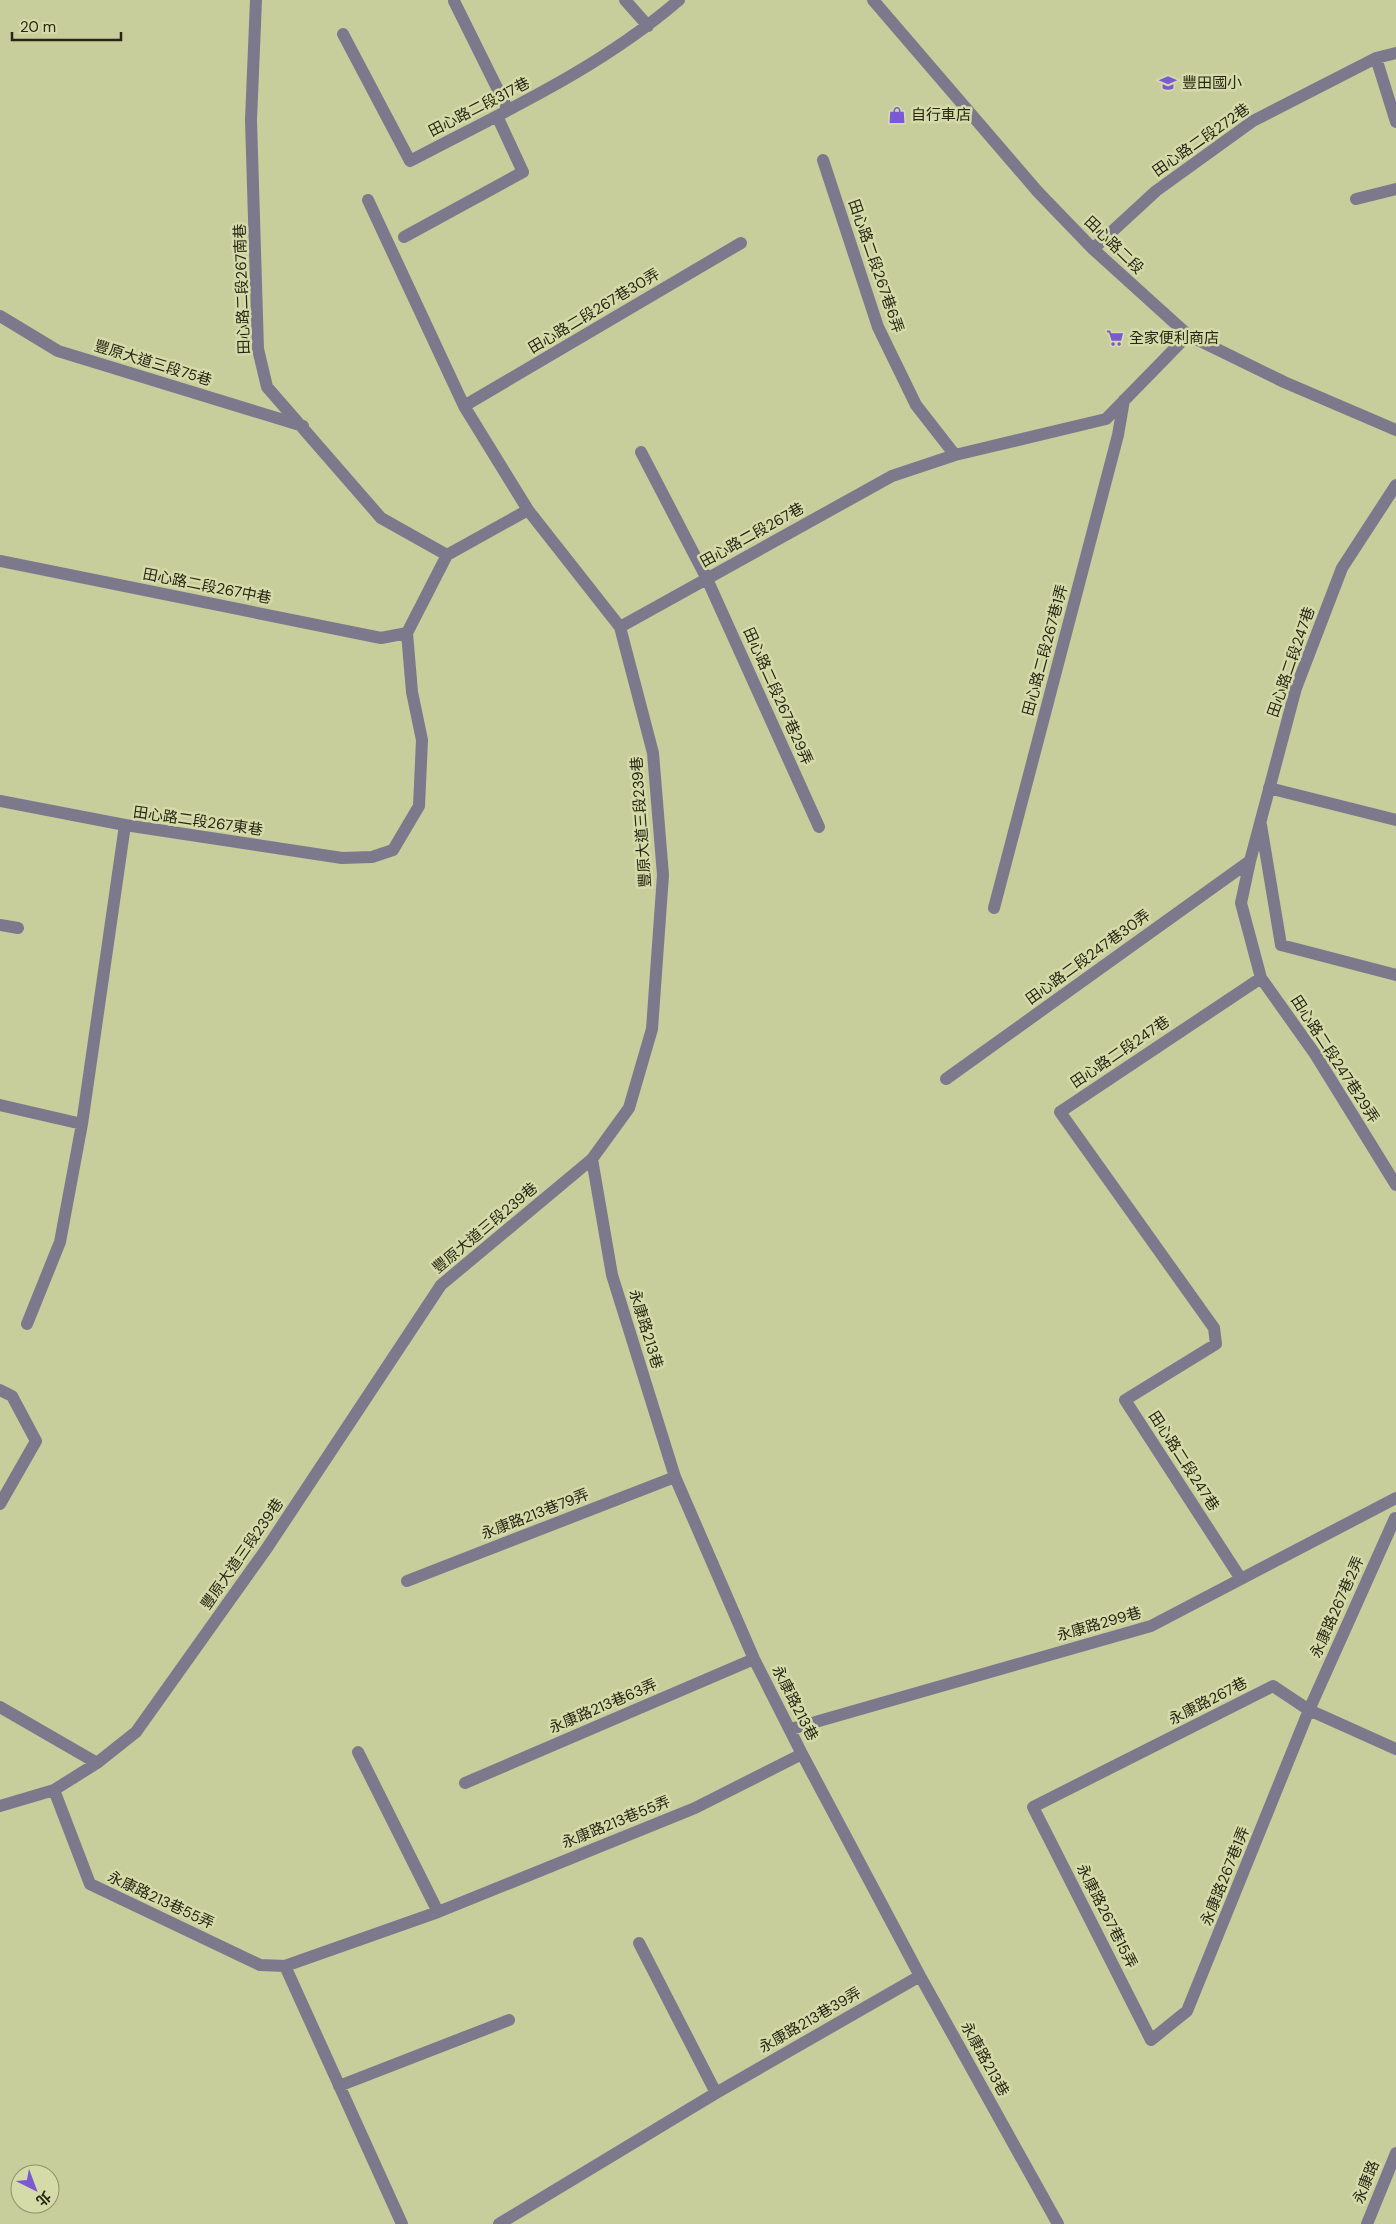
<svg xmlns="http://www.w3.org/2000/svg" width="1396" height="2224" viewBox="0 0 1396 2224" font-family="'DM Sans','Noto Sans TC',sans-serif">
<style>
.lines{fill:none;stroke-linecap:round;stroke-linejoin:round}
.minor{stroke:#7c798c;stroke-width:12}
.labels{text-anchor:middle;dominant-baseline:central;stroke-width:5;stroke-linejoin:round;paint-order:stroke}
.poi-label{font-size:15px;fill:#262714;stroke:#d5daa9;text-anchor:start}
.street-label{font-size:15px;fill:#262714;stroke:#d5daa9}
</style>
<rect width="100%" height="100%" fill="#c8cd9c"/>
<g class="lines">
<path class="minor" d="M 256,0 L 251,120 L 258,349 L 267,387 L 381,518 L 447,555
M 625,0 L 648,26
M 873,0 L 1038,192 L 1093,249 L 1188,335 L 1284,382 L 1396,430
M 454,1 L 508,110
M 343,34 L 410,161 C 503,112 599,69 679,0
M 1376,58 L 1396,122
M 823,160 L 878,327 L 916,405 L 955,455
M 1356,199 L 1396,189
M 368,200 L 464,406 L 528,510
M 404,237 L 523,172 L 497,116
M 1093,249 L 1156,191 L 1253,121 L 1376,58 L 1396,53
M 0,316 L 58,351 L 303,426
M 464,406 L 741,243
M 641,452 L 707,579 L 819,827
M 0,561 L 381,638 L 407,633
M 407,633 L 447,555 L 528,510 L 620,627 L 892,476 L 955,455 L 1106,419 L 1188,335
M 1269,788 L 1396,820
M 0,801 L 125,825
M 1261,825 L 1281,945 L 1396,975
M 994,908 L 1118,435 L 1124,400
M 0,925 L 18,928
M 1261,978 L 1315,1054 L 1396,1185
M 946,1079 L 1250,861
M 0,1105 L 82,1124 L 125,825 L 342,858 L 372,857 L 393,850 L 419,806 L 422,740 L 412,692 L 407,633
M 592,1159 L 612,1275 L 675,1477 L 754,1659 L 802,1754 L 920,1976 L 1058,2224
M 27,1324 L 60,1242 L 82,1124
M 0,1390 L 12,1396 L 36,1441 L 0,1504
M 1395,1518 L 1309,1710 L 1187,2011 L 1151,2040 L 1033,1807 L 1273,1686 L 1309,1710 L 1396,1749
M 1241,1579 L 1125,1400 L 1216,1344 L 1214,1328 L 1060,1112 L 1261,978 L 1241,903 L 1250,861 L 1296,688 L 1342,568 L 1396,485
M 407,1581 L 675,1477
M 0,1707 L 97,1763
M 791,1729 L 1151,1626 L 1396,1498
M 358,1752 L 438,1912
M 465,1783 L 754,1659
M 54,1790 L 90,1884 L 260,1965 L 285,1966 L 438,1912 L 695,1808 L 802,1754
M 0,1806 L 54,1790 L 97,1763 L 136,1732 L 267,1548 L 441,1285 L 592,1159 L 629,1108 L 652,1029 L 663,875 L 653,753 L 620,627
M 639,1943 L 716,2093
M 285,1966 L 402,2224
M 339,2086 L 509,2020
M 499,2224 L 716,2093 L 920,1976
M 1367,2224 L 1396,2153"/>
</g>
<defs>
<g id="school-bare" transform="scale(1.35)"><path d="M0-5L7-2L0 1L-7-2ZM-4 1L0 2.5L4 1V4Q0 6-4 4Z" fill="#7a59d3" stroke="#d5daa9" stroke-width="2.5" paint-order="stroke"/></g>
<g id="shop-bare" transform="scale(1.35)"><path d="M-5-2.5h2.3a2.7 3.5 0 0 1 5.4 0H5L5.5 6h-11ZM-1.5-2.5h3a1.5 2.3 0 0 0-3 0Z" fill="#7a59d3" stroke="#d5daa9" stroke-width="2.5" paint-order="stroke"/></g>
<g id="supermarket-bare" transform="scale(1.35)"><path d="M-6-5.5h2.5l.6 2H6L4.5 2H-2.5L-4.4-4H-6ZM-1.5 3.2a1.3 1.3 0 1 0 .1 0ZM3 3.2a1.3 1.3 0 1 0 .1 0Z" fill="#7a59d3" stroke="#d5daa9" stroke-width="2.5" paint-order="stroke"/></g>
</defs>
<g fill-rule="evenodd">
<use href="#school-bare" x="1168" y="83"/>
<use href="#shop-bare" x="897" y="115"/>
<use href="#supermarket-bare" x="1115" y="338"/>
</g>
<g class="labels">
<g class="poi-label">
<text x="1182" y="83">豐田國小</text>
<text x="911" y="115">自行車店</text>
<text x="1129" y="338">全家便利商店</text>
</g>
<g class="street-label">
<text transform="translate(479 107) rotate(-27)">田心路二段317巷</text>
<text transform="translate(1201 140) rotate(-35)">田心路二段272巷</text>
<text transform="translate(1114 245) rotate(44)">田心路二段</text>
<text transform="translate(876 266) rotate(71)">田心路二段267巷6弄</text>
<text transform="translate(242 289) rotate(-92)">田心路二段267南巷</text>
<text transform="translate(594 311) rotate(-31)">田心路二段267巷30弄</text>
<text transform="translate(153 363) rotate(17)">豐原大道三段75巷</text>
<text transform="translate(752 535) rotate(-29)">田心路二段267巷</text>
<text transform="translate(207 586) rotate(11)">田心路二段267中巷</text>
<text transform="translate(1045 650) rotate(-75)">田心路二段267巷1弄</text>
<text transform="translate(1291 662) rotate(-71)">田心路二段247巷</text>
<text transform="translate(778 696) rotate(66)">田心路二段267巷29弄</text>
<text transform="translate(198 821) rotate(8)">田心路二段267東巷</text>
<text transform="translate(641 822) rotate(-94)">豐原大道三段239巷</text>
<text transform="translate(1088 957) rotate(-36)">田心路二段247巷30弄</text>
<text transform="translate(1120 1052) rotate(-34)">田心路二段247巷</text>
<text transform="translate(1335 1059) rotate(57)">田心路二段247巷29弄</text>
<text transform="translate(485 1228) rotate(-40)">豐原大道三段239巷</text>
<text transform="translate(646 1329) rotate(73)">永康路213巷</text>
<text transform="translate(1184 1461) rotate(57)">田心路二段247巷</text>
<text transform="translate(535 1514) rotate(-21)">永康路213巷79弄</text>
<text transform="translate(242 1554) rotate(-55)">豐原大道三段239巷</text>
<text transform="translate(1337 1607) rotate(-66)">永康路267巷2弄</text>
<text transform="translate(1099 1624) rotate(-16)">永康路299巷</text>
<text transform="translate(1208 1701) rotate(-27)">永康路267巷</text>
<text transform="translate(795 1703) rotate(63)">永康路213巷</text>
<text transform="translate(603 1706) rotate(-23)">永康路213巷63弄</text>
<text transform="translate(616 1822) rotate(-22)">永康路213巷55弄</text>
<text transform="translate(1225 1876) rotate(-68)">永康路267巷1弄</text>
<text transform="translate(161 1900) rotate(25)">永康路213巷55弄</text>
<text transform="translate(1107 1916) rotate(63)">永康路267巷15弄</text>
<text transform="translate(810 2020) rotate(-30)">永康路213巷39弄</text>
<text transform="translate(985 2059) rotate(61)">永康路213巷</text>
<text transform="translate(1366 2182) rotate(-68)">永康路</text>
</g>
</g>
<g transform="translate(35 2189) rotate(138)"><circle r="24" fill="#d5daa9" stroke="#8f926d"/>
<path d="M0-4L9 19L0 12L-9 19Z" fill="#7a59d3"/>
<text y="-8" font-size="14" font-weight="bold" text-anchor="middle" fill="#262714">北</text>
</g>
<path d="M12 32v8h109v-8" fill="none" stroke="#262714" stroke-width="2.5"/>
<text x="20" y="32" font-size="15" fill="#262714" stroke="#d5daa9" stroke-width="4" paint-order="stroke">20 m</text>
</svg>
